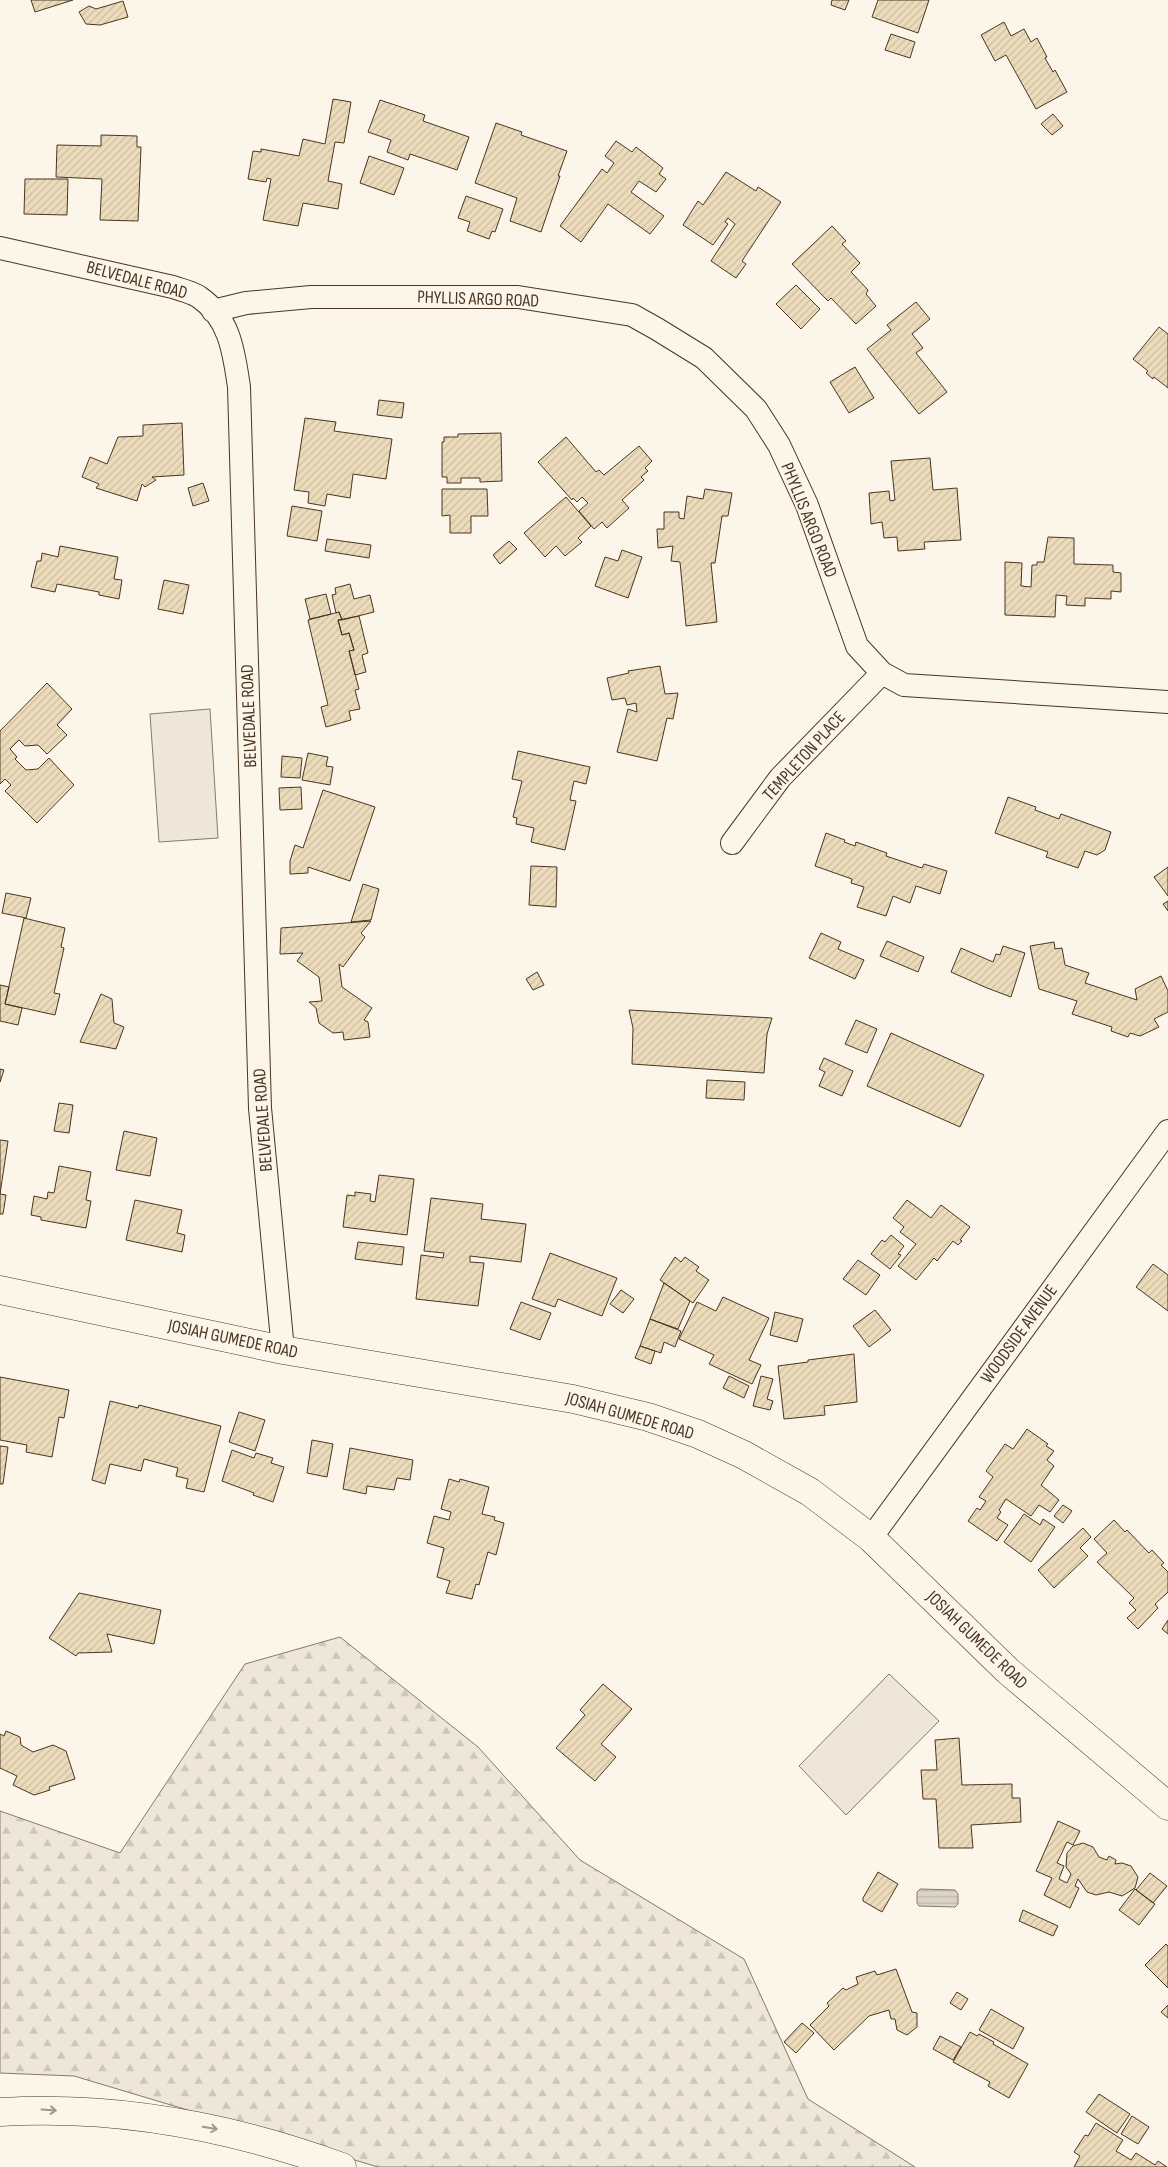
<svg xmlns="http://www.w3.org/2000/svg" width="1168" height="2167" viewBox="0 0 1168 2167" font-family="'Sofia Sans Condensed',sans-serif">
<style>
.forest{fill:url(#forest-firs);stroke:#887966}
.green{fill:#ede6d9;stroke:#887966}
.water{fill:url(#water-rules);stroke:#887966}
.building{fill:url(#building-hatch);stroke:#4a3520}
.lines{fill:none;stroke-linecap:round;stroke-linejoin:round}
.street-casing{stroke:#4a3520;stroke-width:24}
.primary-casing{stroke:#4a3520;stroke-width:29}
.highway-casing{stroke:#4a3520;stroke-width:29}
.street{stroke:#fbf6e9;stroke-width:22}
.primary{stroke:#fbf6e9;stroke-width:28}
.highway{stroke:#fbf6e9;stroke-width:28}
.oneway{stroke:#a29684}
.labels{text-anchor:middle;dominant-baseline:central;stroke-width:4;stroke-linejoin:round;paint-order:stroke}
.street-label{font-size:18px;fill:#4a3520;stroke:#fbf6e9}
</style>
<defs>
<pattern id="forest-firs" width="22" height="20" patternUnits="userSpaceOnUse" patternTransform="scale(1.25)"><rect width="22" height="20" fill="#ede6d9"/><path d="M5 1l3.5 6h-7zM16 11l3.5 6h-7z" fill="#cdc6ba"/></pattern>
<pattern id="water-rules" width="6" height="5" patternUnits="userSpaceOnUse" patternTransform="scale(1.25)"><rect width="6" height="5" fill="#dcd4c6"/><path d="M0 2.5h6" fill="none" stroke="#beb7aa"/></pattern>
<pattern id="building-hatch" width="6" height="6" patternUnits="userSpaceOnUse" patternTransform="scale(1.25)"><rect width="6" height="6" fill="#ecdcbc"/><path d="M-1 1l2-2M0 6l6-6M5 7l2-2" fill="none" stroke="#ccbda1"/></pattern>
</defs>
<rect width="100%" height="100%" fill="#fbf6e9"/>
<path class="forest" d="M 340,1637 L 478,1747 L 580,1860 L 744,1959 L 808,2099 L 915,2167 L 378,2167 L 74,2076 L 0,2073 L 0,1811 L 120,1853 L 245,1664 Z"/>
<path class="green" d="M 210,709 L 218,838 L 159,842 L 150,714 Z
M 889,1674 L 939,1721 L 846,1815 L 799,1766 Z"/>
<path class="water" d="M 920,1889 L 955,1890 L 958,1894 L 958,1904 L 955,1907 L 919,1906 L 917,1903 L 917,1892 Z"/>
<path class="building" d="M 31,0 L 73,0 L 35,12 Z
M 832,0 L 849,0 L 845,10 L 831,5 Z
M 878,0 L 929,0 L 918,33 L 872,17 Z
M 123,1 L 128,17 L 100,25 L 86,24 L 79,12 L 89,6 L 96,9 Z
M 1004,22 L 1011,36 L 1024,29 L 1031,42 L 1037,38 L 1047,57 L 1045,58 L 1053,72 L 1055,70 L 1067,92 L 1036,109 L 1006,55 L 995,61 L 981,35 Z
M 891,34 L 915,42 L 910,58 L 885,50 Z
M 333,99 L 351,102 L 344,143 L 335,142 L 328,181 L 342,184 L 338,209 L 303,203 L 298,226 L 263,220 L 271,179 L 267,178 L 266,182 L 248,179 L 253,151 L 261,152 L 261,149 L 299,156 L 303,139 L 325,144 Z
M 380,100 L 425,115 L 423,121 L 469,137 L 457,170 L 410,154 L 408,160 L 387,152 L 391,140 L 368,132 Z
M 1053,114 L 1063,126 L 1052,135 L 1041,124 Z
M 496,123 L 522,132 L 521,135 L 567,151 L 558,176 L 560,176 L 541,232 L 510,221 L 517,198 L 475,183 Z
M 101,135 L 137,136 L 137,147 L 141,147 L 138,221 L 100,220 L 102,179 L 56,177 L 57,145 L 101,146 Z
M 616,141 L 632,152 L 636,147 L 663,168 L 659,174 L 666,179 L 656,192 L 639,181 L 631,192 L 664,216 L 650,234 L 608,204 L 581,242 L 560,226 L 602,169 L 607,173 L 614,163 L 605,156 Z
M 369,156 L 404,168 L 394,195 L 360,183 Z
M 726,172 L 756,191 L 758,187 L 781,202 L 742,261 L 746,264 L 736,278 L 711,261 L 735,224 L 728,218 L 725,222 L 728,224 L 713,245 L 683,225 L 698,201 L 703,205 Z
M 25,179 L 68,179 L 67,215 L 24,214 Z
M 466,196 L 503,209 L 495,232 L 492,231 L 489,239 L 467,231 L 470,222 L 458,218 Z
M 832,226 L 846,241 L 842,244 L 860,263 L 851,272 L 868,290 L 866,294 L 876,306 L 856,324 L 831,298 L 828,301 L 792,264 Z
M 796,285 L 820,309 L 801,329 L 776,304 Z
M 916,302 L 930,319 L 912,334 L 923,348 L 916,353 L 947,392 L 919,414 L 867,349 L 891,330 L 887,325 Z
M 1159,327 L 1168,334 L 1168,388 L 1154,377 L 1153,379 L 1146,373 L 1148,371 L 1133,359 Z
M 855,367 L 874,398 L 849,413 L 830,382 Z
M 379,400 L 404,403 L 402,418 L 377,415 Z
M 305,418 L 336,422 L 334,431 L 392,439 L 386,479 L 353,474 L 350,498 L 327,494 L 325,506 L 308,503 L 309,492 L 294,490 Z
M 182,423 L 184,475 L 152,477 L 156,480 L 145,487 L 142,484 L 137,501 L 96,488 L 99,484 L 82,477 L 90,457 L 107,464 L 118,437 L 143,436 L 143,425 Z
M 501,433 L 502,481 L 480,482 L 480,478 L 461,478 L 461,483 L 447,483 L 447,477 L 442,477 L 442,442 L 444,442 L 444,437 L 458,437 L 458,434 Z
M 566,437 L 596,472 L 599,470 L 604,475 L 639,446 L 652,461 L 645,468 L 648,471 L 641,477 L 644,480 L 622,500 L 629,508 L 607,528 L 602,522 L 594,529 L 579,511 L 588,503 L 582,497 L 577,502 L 573,498 L 572,500 L 538,462 Z
M 930,458 L 933,490 L 957,488 L 961,540 L 924,542 L 925,549 L 898,551 L 897,537 L 884,538 L 882,522 L 871,524 L 869,493 L 889,491 L 890,501 L 895,500 L 891,461 Z
M 203,483 L 209,501 L 193,506 L 188,488 Z
M 442,489 L 487,489 L 488,516 L 471,516 L 471,533 L 450,533 L 450,515 L 442,516 Z
M 705,489 L 732,493 L 728,516 L 722,516 L 715,563 L 711,563 L 717,622 L 686,626 L 680,562 L 671,561 L 673,546 L 658,548 L 657,529 L 664,529 L 664,512 L 679,512 L 679,518 L 684,519 L 687,496 L 703,499 Z
M 566,497 L 591,526 L 578,538 L 582,542 L 565,556 L 556,546 L 545,557 L 524,533 Z
M 292,506 L 322,511 L 317,541 L 287,536 Z
M 1048,537 L 1074,538 L 1074,564 L 1113,565 L 1113,572 L 1121,573 L 1121,592 L 1111,591 L 1111,599 L 1085,598 L 1085,606 L 1066,605 L 1067,596 L 1056,595 L 1055,617 L 1005,615 L 1005,562 L 1022,563 L 1021,586 L 1031,587 L 1032,565 L 1037,565 L 1037,562 L 1044,562 Z
M 327,539 L 371,545 L 369,558 L 325,551 Z
M 509,541 L 517,549 L 500,564 L 493,555 Z
M 60,546 L 118,557 L 114,579 L 122,580 L 119,599 L 99,595 L 99,592 L 57,584 L 55,592 L 31,587 L 37,561 L 41,561 L 42,553 L 58,557 Z
M 622,550 L 642,557 L 628,598 L 595,586 L 605,557 L 618,561 Z
M 164,580 L 189,585 L 183,614 L 158,609 Z
M 350,584 L 354,599 L 370,595 L 374,612 L 342,620 L 339,612 L 336,613 L 332,595 L 336,594 L 335,588 Z
M 326,594 L 331,614 L 310,619 L 305,599 Z
M 339,612 L 342,620 L 338,620 L 342,635 L 349,633 L 354,650 L 349,651 L 359,689 L 355,690 L 360,709 L 349,711 L 351,720 L 326,727 L 321,707 L 328,705 L 308,620 Z
M 359,616 L 368,653 L 362,655 L 366,672 L 355,675 L 349,651 L 354,650 L 349,633 L 342,635 L 338,620 Z
M 660,666 L 665,694 L 678,693 L 673,719 L 667,718 L 657,761 L 617,752 L 628,709 L 637,712 L 636,703 L 627,705 L 625,698 L 612,700 L 607,678 L 629,673 L 628,671 Z
M 47,683 L 72,709 L 57,725 L 67,735 L 47,754 L 38,745 L 25,746 L 19,740 L 10,749 L 17,757 L 15,759 L 26,770 L 38,769 L 49,758 L 74,785 L 37,823 L 5,791 L 11,785 L 5,779 L 0,784 L 0,731 Z
M 518,751 L 590,767 L 586,784 L 574,781 L 570,800 L 576,801 L 565,850 L 531,842 L 534,828 L 516,824 L 517,818 L 513,817 L 522,781 L 512,779 Z
M 308,753 L 328,757 L 326,766 L 333,767 L 330,785 L 302,780 Z
M 282,756 L 302,758 L 300,778 L 281,777 Z
M 301,787 L 302,809 L 280,810 L 279,788 Z
M 323,790 L 375,807 L 350,881 L 308,867 L 308,873 L 290,874 L 290,861 L 295,845 L 303,848 Z
M 1008,797 L 1036,807 L 1035,810 L 1059,819 L 1061,814 L 1111,832 L 1105,850 L 1097,855 L 1085,851 L 1078,868 L 1046,857 L 1048,852 L 995,833 Z
M 826,833 L 845,840 L 844,842 L 855,846 L 856,842 L 887,853 L 886,856 L 922,868 L 924,864 L 947,871 L 940,894 L 916,886 L 910,903 L 893,896 L 886,916 L 857,907 L 864,887 L 851,883 L 852,879 L 815,866 Z
M 531,866 L 557,867 L 556,907 L 529,905 Z
M 1168,867 L 1168,896 L 1154,877 Z
M 363,884 L 379,889 L 371,920 L 351,922 Z
M 6,893 L 31,898 L 26,918 L 2,913 Z
M 1168,901 L 1168,911 L 1163,904 Z
M 24,918 L 65,928 L 61,947 L 64,948 L 54,993 L 60,994 L 55,1015 L 5,1004 Z
M 371,921 L 361,933 L 365,937 L 343,967 L 339,964 L 342,987 L 372,1008 L 364,1020 L 368,1022 L 370,1037 L 344,1040 L 343,1032 L 333,1033 L 319,1023 L 316,1008 L 309,1002 L 322,1001 L 319,977 L 297,961 L 303,953 L 280,954 L 281,928 Z
M 821,933 L 841,942 L 838,949 L 864,960 L 855,979 L 809,958 Z
M 887,941 L 924,957 L 918,972 L 880,956 Z
M 1054,942 L 1055,949 L 1062,948 L 1065,965 L 1089,973 L 1085,983 L 1137,1000 L 1135,989 L 1161,976 L 1168,991 L 1168,1012 L 1154,1019 L 1159,1027 L 1140,1036 L 1130,1033 L 1128,1037 L 1111,1031 L 1112,1027 L 1072,1014 L 1077,1001 L 1039,989 L 1030,946 Z
M 1003,946 L 1025,953 L 1011,997 L 987,988 L 951,972 L 961,948 L 993,962 L 996,954 L 1000,955 Z
M 537,972 L 544,985 L 533,990 L 526,979 Z
M 0,985 L 9,987 L 5,1004 L 22,1008 L 18,1025 L 0,1021 Z
M 101,994 L 112,999 L 114,1023 L 124,1027 L 116,1049 L 80,1042 Z
M 629,1010 L 772,1018 L 767,1034 L 764,1073 L 632,1064 L 633,1028 Z
M 856,1020 L 877,1029 L 867,1053 L 845,1044 Z
M 891,1033 L 984,1075 L 960,1127 L 867,1086 Z
M 824,1058 L 853,1071 L 842,1096 L 819,1086 L 825,1072 L 819,1069 Z
M 0,1069 L 4,1070 L 0,1082 Z
M 707,1080 L 745,1082 L 744,1100 L 706,1098 Z
M 59,1103 L 73,1105 L 69,1133 L 54,1131 Z
M 124,1131 L 157,1138 L 150,1176 L 116,1170 Z
M 0,1140 L 8,1141 L 0,1194 L 6,1195 L 3,1214 L 0,1214 Z
M 59,1166 L 91,1172 L 86,1200 L 91,1201 L 86,1228 L 41,1220 L 41,1217 L 31,1215 L 34,1196 L 47,1199 L 48,1192 L 54,1193 Z
M 379,1175 L 414,1179 L 407,1235 L 343,1227 L 347,1195 L 355,1196 L 355,1192 L 371,1194 L 370,1201 L 375,1202 Z
M 431,1198 L 483,1204 L 481,1219 L 526,1224 L 521,1262 L 470,1256 L 470,1262 L 484,1263 L 478,1306 L 416,1299 L 421,1255 L 443,1258 L 444,1253 L 424,1251 Z
M 135,1200 L 182,1210 L 177,1233 L 185,1235 L 182,1252 L 126,1240 Z
M 907,1200 L 931,1218 L 941,1205 L 970,1227 L 960,1240 L 962,1241 L 958,1245 L 953,1241 L 937,1261 L 934,1258 L 916,1280 L 898,1266 L 916,1244 L 900,1232 L 904,1227 L 893,1218 Z
M 891,1235 L 904,1246 L 898,1254 L 901,1255 L 890,1269 L 871,1254 L 882,1240 L 885,1242 Z
M 358,1242 L 404,1247 L 402,1265 L 355,1259 Z
M 550,1253 L 617,1278 L 602,1316 L 558,1299 L 555,1307 L 532,1299 Z
M 675,1257 L 681,1262 L 685,1257 L 699,1267 L 696,1271 L 709,1280 L 693,1303 L 660,1280 Z
M 858,1260 L 880,1275 L 866,1295 L 843,1279 Z
M 1153,1264 L 1168,1275 L 1168,1311 L 1136,1287 Z
M 664,1283 L 690,1301 L 678,1329 L 650,1319 Z
M 621,1290 L 634,1299 L 623,1313 L 610,1304 Z
M 723,1297 L 769,1318 L 749,1360 L 761,1365 L 752,1384 L 709,1364 L 714,1355 L 679,1339 L 697,1302 L 716,1311 Z
M 521,1302 L 551,1313 L 540,1340 L 510,1329 Z
M 875,1310 L 891,1330 L 869,1347 L 853,1326 Z
M 775,1312 L 803,1319 L 797,1342 L 770,1335 Z
M 650,1319 L 681,1331 L 675,1347 L 664,1342 L 661,1353 L 640,1346 Z
M 640,1346 L 655,1351 L 651,1364 L 635,1358 Z
M 854,1354 L 857,1402 L 824,1406 L 825,1415 L 784,1419 L 778,1366 L 808,1362 L 808,1360 Z
M 729,1376 L 749,1386 L 744,1398 L 723,1388 Z
M 761,1376 L 773,1379 L 767,1399 L 773,1401 L 770,1410 L 753,1406 Z
M 0,1377 L 69,1390 L 64,1418 L 59,1417 L 52,1457 L 26,1452 L 27,1445 L 0,1440 Z
M 110,1401 L 138,1408 L 139,1405 L 221,1426 L 204,1492 L 186,1488 L 188,1479 L 176,1476 L 178,1468 L 144,1459 L 141,1471 L 110,1464 L 105,1484 L 92,1480 Z
M 239,1412 L 265,1420 L 255,1451 L 229,1442 Z
M 1027,1429 L 1048,1444 L 1046,1446 L 1054,1451 L 1047,1460 L 1054,1466 L 1041,1485 L 1059,1500 L 1050,1512 L 1039,1505 L 1031,1516 L 1006,1499 L 999,1510 L 1001,1512 L 997,1518 L 1008,1525 L 997,1541 L 968,1521 L 977,1508 L 980,1510 L 986,1501 L 979,1497 L 993,1477 L 986,1471 L 1005,1444 L 1013,1449 Z
M 312,1440 L 333,1444 L 327,1477 L 307,1473 Z
M 0,1446 L 8,1447 L 3,1484 L 0,1484 Z
M 350,1448 L 413,1460 L 410,1480 L 397,1478 L 394,1490 L 367,1486 L 366,1494 L 343,1489 Z
M 232,1450 L 254,1458 L 256,1453 L 273,1458 L 271,1463 L 284,1467 L 273,1502 L 253,1495 L 254,1493 L 222,1481 Z
M 449,1479 L 459,1482 L 460,1479 L 489,1487 L 482,1514 L 495,1517 L 494,1520 L 504,1523 L 496,1555 L 488,1552 L 479,1585 L 476,1584 L 472,1599 L 446,1593 L 450,1581 L 437,1577 L 444,1548 L 427,1543 L 434,1516 L 449,1520 L 451,1512 L 441,1509 Z
M 1063,1505 L 1072,1511 L 1063,1523 L 1054,1516 Z
M 1024,1514 L 1040,1525 L 1043,1519 L 1055,1527 L 1031,1562 L 1004,1542 Z
M 1114,1520 L 1125,1532 L 1127,1530 L 1149,1553 L 1152,1550 L 1164,1563 L 1161,1565 L 1168,1572 L 1168,1592 L 1155,1604 L 1158,1608 L 1138,1629 L 1127,1618 L 1136,1610 L 1129,1603 L 1134,1598 L 1097,1562 L 1107,1553 L 1094,1539 Z
M 1083,1528 L 1091,1537 L 1080,1548 L 1088,1556 L 1054,1588 L 1038,1570 Z
M 79,1593 L 161,1610 L 154,1644 L 107,1634 L 112,1652 L 78,1653 L 76,1656 L 49,1638 Z
M 1168,1620 L 1168,1634 L 1162,1629 Z
M 603,1684 L 632,1709 L 601,1744 L 616,1757 L 595,1781 L 556,1748 L 585,1715 L 580,1710 Z
M 6,1731 L 20,1737 L 21,1745 L 33,1752 L 53,1745 L 66,1751 L 75,1779 L 49,1787 L 50,1790 L 34,1795 L 13,1785 L 17,1776 L 0,1768 L 0,1734 L 4,1736 Z
M 959,1738 L 962,1785 L 1012,1784 L 1012,1798 L 1020,1798 L 1021,1822 L 971,1825 L 973,1848 L 939,1848 L 936,1799 L 923,1799 L 921,1770 L 937,1770 L 935,1740 Z
M 1058,1821 L 1080,1831 L 1073,1845 L 1067,1842 L 1057,1863 L 1064,1866 L 1059,1879 L 1067,1883 L 1071,1874 L 1066,1867 L 1067,1853 L 1073,1846 L 1083,1843 L 1093,1847 L 1099,1857 L 1107,1860 L 1109,1856 L 1116,1860 L 1115,1864 L 1122,1863 L 1131,1866 L 1138,1877 L 1135,1888 L 1122,1896 L 1109,1892 L 1096,1895 L 1087,1892 L 1078,1879 L 1075,1886 L 1079,1888 L 1070,1908 L 1044,1895 L 1052,1878 L 1036,1871 Z
M 878,1872 L 898,1884 L 882,1912 L 863,1901 L 863,1898 Z
M 1150,1873 L 1167,1886 L 1153,1903 L 1136,1890 Z
M 1135,1889 L 1155,1904 L 1139,1925 L 1119,1910 Z
M 1023,1910 L 1058,1926 L 1053,1936 L 1019,1921 Z
M 1166,1944 L 1168,1946 L 1168,1988 L 1145,1965 Z
M 896,1969 L 912,2012 L 917,2013 L 917,2027 L 907,2035 L 897,2030 L 895,2019 L 891,2019 L 889,2010 L 869,2016 L 834,2050 L 810,2025 L 829,2006 L 827,2003 L 843,1988 L 846,1990 L 858,1984 L 856,1977 L 875,1971 L 877,1975 Z
M 957,1992 L 968,1999 L 961,2010 L 950,2003 Z
M 1168,2005 L 1168,2018 L 1161,2012 Z
M 991,2009 L 1024,2028 L 1013,2049 L 979,2030 Z
M 802,2023 L 814,2033 L 796,2053 L 784,2042 Z
M 970,2032 L 977,2036 L 979,2034 L 994,2042 L 993,2044 L 1028,2064 L 1009,2098 L 988,2086 L 990,2082 L 953,2062 Z
M 940,2036 L 961,2047 L 953,2060 L 933,2049 Z
M 1099,2094 L 1130,2114 L 1117,2133 L 1086,2112 Z
M 1132,2116 L 1149,2127 L 1138,2144 L 1121,2134 Z
M 1096,2123 L 1123,2140 L 1116,2151 L 1131,2160 L 1136,2153 L 1155,2165 L 1158,2161 L 1167,2167 L 1074,2167 L 1080,2156 L 1074,2152 L 1085,2135 L 1088,2136 Z"/>
<g class="lines">
<g class="street-casing">
<path id="street" d="M 0,248 L 173,287 C 181,290 192,292 199,297 C 230,318 234,353 239,387 L 260,1108 L 283,1350
M 213,311 L 246,303 L 311,297 L 518,297 L 632,315 L 657,329 L 704,358 L 756,409 L 779,445 L 807,505 L 857,646 L 882,673 L 904,685 L 1168,702
M 732,843 L 780,778 L 882,673
M 871,1538 L 1168,1131"/>
</g>
<g class="primary-casing">
<path id="primary" d="M 0,1290 L 283,1350 L 573,1399 L 648,1417 L 698,1434 L 744,1455 L 810,1492 L 871,1538 L 1008,1671 L 1168,1806"/>
</g>
<g class="highway-casing">
<path id="highway" d="M 0,2112 C 117,2105 233,2127 342,2167"/>
</g>
<use href="#street" class="street"/>
<use href="#primary" class="primary"/>
<use href="#highway" class="highway"/>
</g>
<defs><path id="oneway-shaft" d="M-6 0H5M1.5-3L5.5 0L1.5 3" fill="none" stroke-width="1.6" stroke-linecap="round" stroke-linejoin="round" transform="scale(1.25)"/></defs>
<g class="oneway">
<use href="#oneway-shaft" transform="translate(49 2110) rotate(4)"/>
<use href="#oneway-shaft" transform="translate(210 2128) rotate(10)"/>
</g>
<g class="labels">
<g class="street-label">
<text transform="translate(137 280) rotate(15)">BELVEDALE ROAD</text>
<text transform="translate(478 299) rotate(2)">PHYLLIS ARGO ROAD</text>
<text transform="translate(809 520) rotate(68)">PHYLLIS ARGO ROAD</text>
<text transform="translate(249 716) rotate(-92)">BELVEDALE ROAD</text>
<text transform="translate(804 756) rotate(-48)">TEMPLETON PLACE</text>
<text transform="translate(263 1120) rotate(-94)">BELVEDALE ROAD</text>
<text transform="translate(1019 1334) rotate(-54)">WOODSIDE AVENUE</text>
<text transform="translate(233 1339) rotate(12)">JOSIAH GUMEDE ROAD</text>
<text transform="translate(630 1416) rotate(16)">JOSIAH GUMEDE ROAD</text>
<text transform="translate(977 1640) rotate(44)">JOSIAH GUMEDE ROAD</text>
</g>
</g>
</svg>
